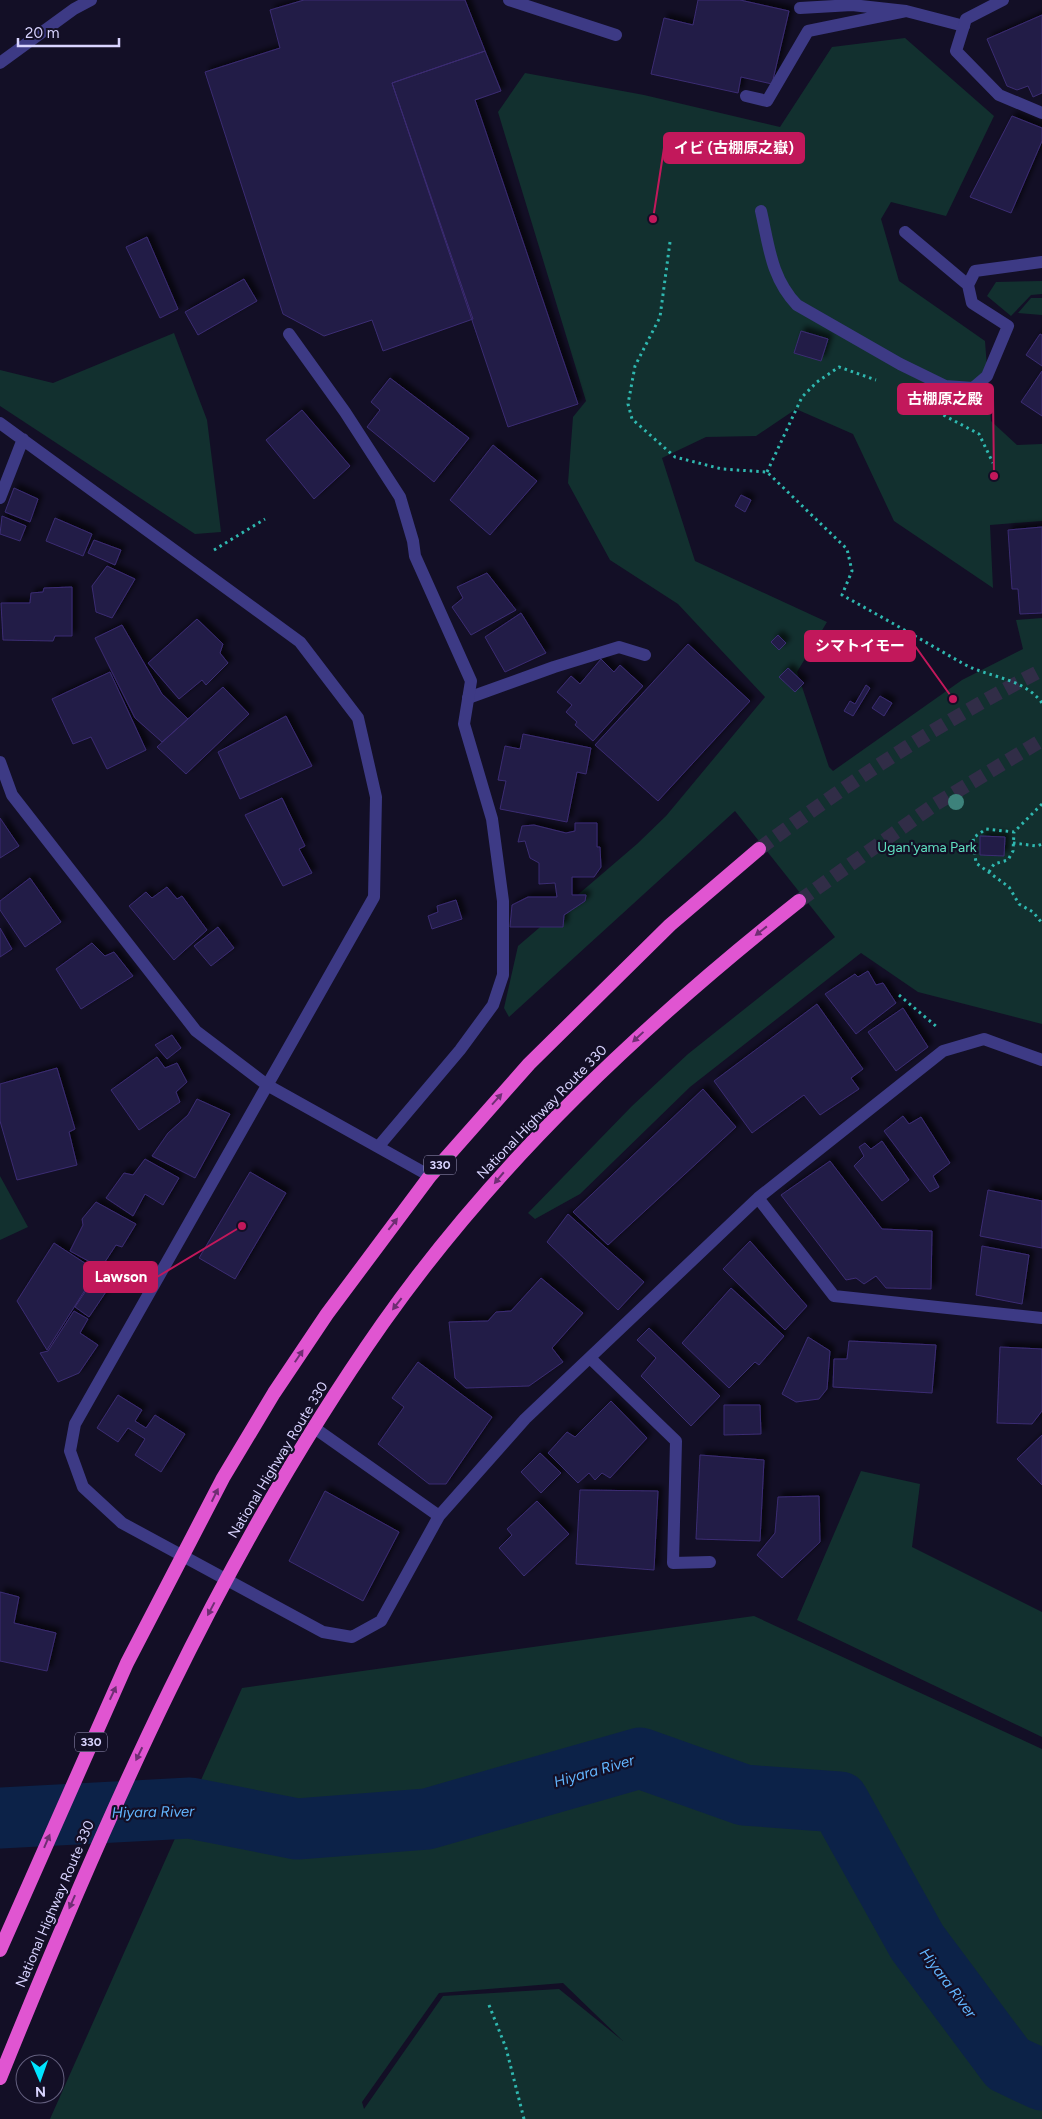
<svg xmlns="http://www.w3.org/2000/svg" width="1042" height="2119" viewBox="0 0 1042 2119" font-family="Figtree,'Noto Sans JP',sans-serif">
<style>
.green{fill:#12302f;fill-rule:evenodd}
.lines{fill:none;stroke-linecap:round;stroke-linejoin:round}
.river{stroke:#0c2248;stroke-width:61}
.building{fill:#241b47;stroke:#3b2d73;filter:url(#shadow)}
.trunk-tunnel{stroke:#312d47;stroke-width:14;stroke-dasharray:14 7;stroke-linecap:butt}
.path{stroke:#2fb8b0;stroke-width:3;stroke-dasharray:2.5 4;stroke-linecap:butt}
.service{stroke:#3d3a85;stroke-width:12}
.minor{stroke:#3d3a85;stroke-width:12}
.trunk{stroke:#e055d1;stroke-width:14}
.tree{fill:#3d827b}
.oneway{fill:#6f2e73}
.labels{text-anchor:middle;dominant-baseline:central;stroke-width:4.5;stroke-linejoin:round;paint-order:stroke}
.shield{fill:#130f26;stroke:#9e99be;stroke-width:1}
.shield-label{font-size:12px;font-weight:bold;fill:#d9d4ff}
.park-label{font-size:14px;fill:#5fe0c0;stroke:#130f26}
.street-label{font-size:14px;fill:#d9d4ff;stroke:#130f26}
.water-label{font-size:15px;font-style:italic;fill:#62b6ff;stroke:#130f26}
.leader{fill:none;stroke:#c2185b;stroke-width:2}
.callout-dot{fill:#c2185b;stroke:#130f26;stroke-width:2}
.callout{fill:#c2185b;stroke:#c2185b;stroke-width:2}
.callout-label{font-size:15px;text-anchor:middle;font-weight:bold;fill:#fff}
</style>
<defs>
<filter id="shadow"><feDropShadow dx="4.5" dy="-4.5" stdDeviation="2.5" flood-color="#0009"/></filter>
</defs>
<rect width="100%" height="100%" fill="#130f26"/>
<path class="green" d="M 905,38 L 994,116 L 946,216 L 891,202 L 881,219 L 899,281 L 985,341 L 991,421 L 1017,445 L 1042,444 L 1042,521 L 990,525 L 993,588 L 894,521 L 853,434 L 796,409 L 756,436 L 706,437 L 662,458 L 695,561 L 827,622 L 797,672 L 829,767 L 833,771 L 962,680 L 1023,649 L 1016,620 L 1042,618 L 1042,1024 L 918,992 L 861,953 L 690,1087 L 580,1194 L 535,1219 L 528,1213 L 632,1106 L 688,1054 L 835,937 L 735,811 L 509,1017 L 504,1008 L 518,946 L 637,844 L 666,816 L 765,697 L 678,604 L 610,560 L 568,483 L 573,417 L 586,401 L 498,112 L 525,73 L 644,95 L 780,127 L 832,47 Z
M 1042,281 L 1042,294 L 1031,295 L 1011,316 L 987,296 L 996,282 Z
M 1031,298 L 1042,298 L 1042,315 L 1018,313 Z
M 174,333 L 207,420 L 221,532 L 195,534 L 0,406 L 0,370 L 53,383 Z
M 0,1176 L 28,1227 L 0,1240 Z
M 861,1471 L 920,1484 L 912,1547 L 1042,1612 L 1042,1737 L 797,1620 Z
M 754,1616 L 1042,1749 L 1042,2119 L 50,2119 L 242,1688 ZM 563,1983 L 623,2041 L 559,1989 L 443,1996 L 364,2109 L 362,2102 L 439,1993 Z"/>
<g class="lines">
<path class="river" d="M 0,1818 L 190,1808 L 297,1829 L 427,1819 L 640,1758 L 744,1795 L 839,1802 L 917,1942 L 1008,2064 L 1042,2080"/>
</g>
<path class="building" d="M 304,0 L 465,0 L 485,51 L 392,83 L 473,319 L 383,351 L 372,320 L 324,336 L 283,314 L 205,72 L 280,48 L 270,10 Z
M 698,0 L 740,0 L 789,11 L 772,84 L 741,77 L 738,93 L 651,74 L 664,18 L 693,25 Z
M 1042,15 L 1042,93 L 1033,97 L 1028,86 L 1017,90 L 1007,86 L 987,39 Z
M 485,51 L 501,91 L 475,100 L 578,404 L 508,427 L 392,83 Z
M 1012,116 L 1042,128 L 1042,141 L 1011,213 L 970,197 Z
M 147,237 L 178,309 L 160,318 L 126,247 Z
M 244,279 L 257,301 L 198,335 L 185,312 Z
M 801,331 L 828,339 L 821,361 L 794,353 Z
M 1040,334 L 1042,335 L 1042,366 L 1026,355 Z
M 1042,371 L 1042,416 L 1021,402 Z
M 390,378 L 469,438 L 434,482 L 367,427 L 380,410 L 371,402 Z
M 302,410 L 350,466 L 314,499 L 266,440 Z
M 493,445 L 537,481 L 490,535 L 450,500 Z
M 14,488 L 38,499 L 30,522 L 5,512 Z
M 741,495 L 751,500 L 745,512 L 735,506 Z
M 2,516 L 26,526 L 20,541 L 0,534 Z
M 55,518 L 92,534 L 83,556 L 46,541 Z
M 1042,527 L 1042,613 L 1020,614 L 1018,589 L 1012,589 L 1008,530 Z
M 94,540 L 121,550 L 115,565 L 88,553 Z
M 107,566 L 135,579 L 112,618 L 96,612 L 92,586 Z
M 487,573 L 516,610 L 471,635 L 452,607 L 463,598 L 457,587 Z
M 72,587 L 72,636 L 55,636 L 53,641 L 3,640 L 1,603 L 30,603 L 31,593 L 43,592 L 44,588 Z
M 521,613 L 546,653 L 505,672 L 485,637 Z
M 197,619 L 223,644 L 220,653 L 228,663 L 206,685 L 202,680 L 179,699 L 148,663 Z
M 122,625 L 162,694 L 188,719 L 162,742 L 135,718 L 95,638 Z
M 778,635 L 786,643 L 779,650 L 771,642 Z
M 688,644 L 750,701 L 658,801 L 595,745 Z
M 601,659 L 614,672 L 620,665 L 643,686 L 593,741 L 575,725 L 577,722 L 566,712 L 572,705 L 557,692 L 571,676 L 580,684 Z
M 788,668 L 804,683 L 795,692 L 779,677 Z
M 110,672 L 146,750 L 107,769 L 91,737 L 73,744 L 52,699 Z
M 866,685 L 870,688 L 853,716 L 844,711 L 850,701 L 855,704 Z
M 223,687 L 249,714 L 186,774 L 157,747 Z
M 880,696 L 892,703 L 884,716 L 872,708 Z
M 286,716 L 312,766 L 240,799 L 218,752 Z
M 523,734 L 591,748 L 586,774 L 577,772 L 567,822 L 500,809 L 506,781 L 498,780 L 505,746 L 520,749 Z
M 282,798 L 305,846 L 299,849 L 312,873 L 283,886 L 245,815 Z
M 0,818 L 19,846 L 0,858 Z
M 575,823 L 597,823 L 597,847 L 600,847 L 601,867 L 594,877 L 572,877 L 572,895 L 586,895 L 585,901 L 564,915 L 563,927 L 510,927 L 512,905 L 528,897 L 557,897 L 555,883 L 539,884 L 539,863 L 530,858 L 525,841 L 518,842 L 522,826 L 534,825 L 566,833 L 575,831 Z
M 980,836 L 1005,837 L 1004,856 L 980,855 Z
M 30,878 L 61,922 L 25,947 L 0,910 L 0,901 Z
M 167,887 L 177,899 L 182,896 L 207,930 L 174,960 L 129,906 L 146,892 L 152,898 Z
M 456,900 L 462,919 L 432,929 L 428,916 L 438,912 L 437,906 Z
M 218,927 L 234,948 L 211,966 L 194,946 Z
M 0,928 L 12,949 L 0,957 Z
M 92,943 L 105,956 L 114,952 L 133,976 L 81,1009 L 56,969 Z
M 868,971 L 876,985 L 883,983 L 896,1003 L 856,1034 L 825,994 L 855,974 L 858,977 Z
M 817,1004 L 863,1069 L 851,1078 L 859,1089 L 820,1115 L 804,1095 L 752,1133 L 714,1081 Z
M 903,1008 L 928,1047 L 896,1071 L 868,1032 Z
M 172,1035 L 181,1048 L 167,1059 L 155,1045 Z
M 157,1057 L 165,1068 L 177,1063 L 187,1082 L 176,1092 L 180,1102 L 139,1130 L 111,1090 Z
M 57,1068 L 75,1129 L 69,1132 L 77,1165 L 17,1180 L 0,1121 L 0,1084 Z
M 703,1089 L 736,1127 L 608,1245 L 573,1212 Z
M 197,1099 L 230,1114 L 195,1178 L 152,1156 L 168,1133 L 188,1115 Z
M 903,1116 L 909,1124 L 921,1117 L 950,1163 L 933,1176 L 939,1187 L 930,1192 L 884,1131 Z
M 882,1141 L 909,1180 L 882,1201 L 854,1166 L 864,1156 L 859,1147 L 865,1143 L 871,1149 Z
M 145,1159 L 179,1178 L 163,1205 L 145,1194 L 133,1216 L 106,1198 L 124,1173 L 133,1175 Z
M 830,1161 L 882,1229 L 932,1231 L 931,1289 L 886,1288 L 876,1276 L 864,1284 L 856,1278 L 846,1280 L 781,1195 Z
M 250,1172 L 286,1193 L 235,1279 L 199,1258 Z
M 988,1190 L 1042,1201 L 1042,1248 L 980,1236 Z
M 96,1202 L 136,1224 L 122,1247 L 116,1245 L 101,1268 L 70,1251 L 83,1225 L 82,1219 Z
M 568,1214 L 644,1282 L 618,1310 L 547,1242 Z
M 750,1241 L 807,1306 L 785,1330 L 723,1269 Z
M 54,1243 L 97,1271 L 47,1350 L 17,1301 Z
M 982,1246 L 1029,1255 L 1022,1304 L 976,1295 Z
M 97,1274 L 112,1283 L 89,1317 L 75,1307 Z
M 541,1278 L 583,1313 L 552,1348 L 563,1362 L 529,1386 L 466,1388 L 455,1378 L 449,1322 L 488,1321 L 496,1312 L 511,1311 Z
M 731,1288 L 784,1336 L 759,1365 L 755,1362 L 729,1388 L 682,1343 Z
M 74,1311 L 88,1319 L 80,1333 L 98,1345 L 79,1373 L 58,1382 L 40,1353 L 48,1351 Z
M 649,1328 L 720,1396 L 691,1426 L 641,1376 L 656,1358 L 637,1340 Z
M 808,1337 L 830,1351 L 827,1389 L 819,1399 L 796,1402 L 782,1394 Z
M 849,1341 L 936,1345 L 932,1393 L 833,1387 L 834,1359 L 847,1359 Z
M 1000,1347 L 1042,1349 L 1042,1411 L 1032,1424 L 997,1423 Z
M 418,1362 L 492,1417 L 446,1484 L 429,1484 L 378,1444 L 404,1407 L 392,1398 Z
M 118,1395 L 142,1410 L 135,1421 L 146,1428 L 155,1415 L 185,1434 L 161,1472 L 135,1455 L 145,1439 L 128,1428 L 118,1442 L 97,1428 Z
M 611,1401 L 647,1438 L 610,1478 L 602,1473 L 595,1480 L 589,1473 L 578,1483 L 548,1453 L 567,1432 L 575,1437 Z
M 724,1405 L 760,1405 L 761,1434 L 724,1435 Z
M 1042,1435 L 1042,1485 L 1017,1459 Z
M 540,1453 L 561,1473 L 541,1493 L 521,1472 Z
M 700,1455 L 764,1460 L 760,1541 L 696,1539 Z
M 580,1490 L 658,1491 L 654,1570 L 576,1564 Z
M 325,1491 L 399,1532 L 363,1601 L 289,1561 Z
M 819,1496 L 820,1542 L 782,1578 L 757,1555 L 775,1533 L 778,1497 Z
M 537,1501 L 569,1534 L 524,1576 L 499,1548 L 512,1535 L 507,1529 Z
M 0,1592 L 19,1597 L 14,1623 L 56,1633 L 47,1671 L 0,1661 Z"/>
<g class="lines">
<path class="trunk-tunnel" d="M 759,849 C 849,782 942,721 1042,670
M 799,901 L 934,805 L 1042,740"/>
<path class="path" d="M 670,242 L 660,317 L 635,366 L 628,404 L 632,419 L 675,457 L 722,469 L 767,472 L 847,549 L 852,571 L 842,595 C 882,617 922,640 962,663 C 988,678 1023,677 1042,703
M 932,409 L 979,434 L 993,463
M 767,472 L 802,397 L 817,382 L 839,367 L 876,380
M 214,550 L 265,519
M 1042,804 L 1014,832 L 986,829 L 973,838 L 976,863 L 1009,887 L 1019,904 L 1033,912 L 1042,923
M 1013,843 L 1037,846 L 1042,844
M 989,872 L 994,864 L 1008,860 L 1013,851 L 1014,832
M 899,995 L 937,1027
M 489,2005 L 506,2048 L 524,2119"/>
<path class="service" d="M 509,0 L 616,35
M 800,8 L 852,5 L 906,11 L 964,26
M 746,96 L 767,101 L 808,31 L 906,11
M 761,211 C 769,246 771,278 797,305 L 900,364 L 945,386 L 973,388 L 987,376 L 1008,326 L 972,303 L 968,285 L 975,271 L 1042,262
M 905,232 L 968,285
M 468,698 L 554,667 L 619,647 L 645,655"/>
<path class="minor" d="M 1003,0 L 966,19 L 956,51 L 999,95 L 1042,113
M 0,63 L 74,9 L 91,0
M 289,334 L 345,412 L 400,497 L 413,541 L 415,556 L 471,681 L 464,724 L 492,819 L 503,901 L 503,975 L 493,1005 L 460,1050 L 378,1147
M 0,423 L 300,642 L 358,718 L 376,797 L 374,897 L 75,1424 L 70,1451 L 83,1487 L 122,1523 L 323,1632 L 352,1637 L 381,1621 L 439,1516 L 525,1419 L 758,1198 L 943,1051 L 984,1039 L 1042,1060
M 0,498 L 23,439
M 0,762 L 12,795 L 196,1031 L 267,1085 L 430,1176
M 758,1198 L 834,1296 L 1042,1318
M 590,1358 L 676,1441 L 673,1563 L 710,1562
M 313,1427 L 439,1516"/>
<path class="trunk" d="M 0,1950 L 127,1663 L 223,1478 L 274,1393 L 327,1314 L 430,1176 L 529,1064 L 670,925 L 759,849
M 0,2078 C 106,1816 220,1555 383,1323 C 498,1160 644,1024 799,901"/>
</g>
<circle class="tree" cx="956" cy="802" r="8"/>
<defs><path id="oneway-solid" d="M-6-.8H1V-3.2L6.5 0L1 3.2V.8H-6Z" transform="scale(1.25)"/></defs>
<g class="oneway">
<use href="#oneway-solid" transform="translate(761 931) rotate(142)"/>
<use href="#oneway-solid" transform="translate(638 1037) rotate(137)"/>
<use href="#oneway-solid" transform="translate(497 1099) rotate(-48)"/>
<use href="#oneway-solid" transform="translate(499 1178) rotate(130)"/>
<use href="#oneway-solid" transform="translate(393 1224) rotate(-52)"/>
<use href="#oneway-solid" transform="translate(397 1304) rotate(128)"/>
<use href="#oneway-solid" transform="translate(299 1356) rotate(-56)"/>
<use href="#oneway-solid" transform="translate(215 1495) rotate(-64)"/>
<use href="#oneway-solid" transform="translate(211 1609) rotate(118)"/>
<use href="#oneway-solid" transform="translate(113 1693) rotate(-65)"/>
<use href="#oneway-solid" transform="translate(139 1754) rotate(116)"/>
<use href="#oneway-solid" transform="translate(47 1841) rotate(-67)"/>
<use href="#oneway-solid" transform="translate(72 1902) rotate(114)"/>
</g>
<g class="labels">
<g class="shield">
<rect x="424" y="1155.5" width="32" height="19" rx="4"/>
<rect x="75" y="1732.5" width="32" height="19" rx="4"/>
</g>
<g class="shield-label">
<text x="440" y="1165">330</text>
<text x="91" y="1742">330</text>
</g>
<g class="park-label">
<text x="927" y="847">Ugan'yama Park</text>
</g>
<g class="street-label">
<text transform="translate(542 1112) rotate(-46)">National Highway Route 330</text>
<text transform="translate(278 1460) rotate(-59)">National Highway Route 330</text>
<text transform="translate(55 1904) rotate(-67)">National Highway Route 330</text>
</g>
<g class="water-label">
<text transform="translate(594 1771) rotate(-16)">Hiyara River</text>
<text transform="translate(153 1812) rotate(-1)">Hiyara River</text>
<text transform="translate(948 1983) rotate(53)">Hiyara River</text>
</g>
</g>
<path class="leader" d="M653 219L664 148M994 476L993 399M953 699L915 646M242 1226L157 1277"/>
<g class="callout-dot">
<circle cx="653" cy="219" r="5"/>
<circle cx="994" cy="476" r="5"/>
<circle cx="953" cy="699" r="5"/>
<circle cx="242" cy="1226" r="5"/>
</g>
<g class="callout">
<rect x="664" y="133" width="140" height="30" rx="5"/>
<rect x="898" y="384" width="95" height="30" rx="5"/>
<rect x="805" y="631" width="110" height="30" rx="5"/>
<rect x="84" y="1262" width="73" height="30" rx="5"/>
</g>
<g class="callout-label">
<text x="734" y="153">イビ (古棚原之嶽)</text>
<text x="945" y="404">古棚原之殿</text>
<text x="860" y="651">シマトイモー</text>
<text x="121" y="1282">Lawson</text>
</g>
<g transform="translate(40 2079) rotate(178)"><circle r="24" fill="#130f26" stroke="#625e7d"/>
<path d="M0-4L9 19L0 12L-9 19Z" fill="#00e5ff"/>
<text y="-8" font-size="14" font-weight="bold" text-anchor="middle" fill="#d9d4ff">N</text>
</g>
<path d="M18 38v8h101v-8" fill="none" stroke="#d9d4ff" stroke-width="2.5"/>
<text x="25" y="38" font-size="15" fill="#d9d4ff" stroke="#130f26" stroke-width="4" paint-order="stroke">20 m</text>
</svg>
